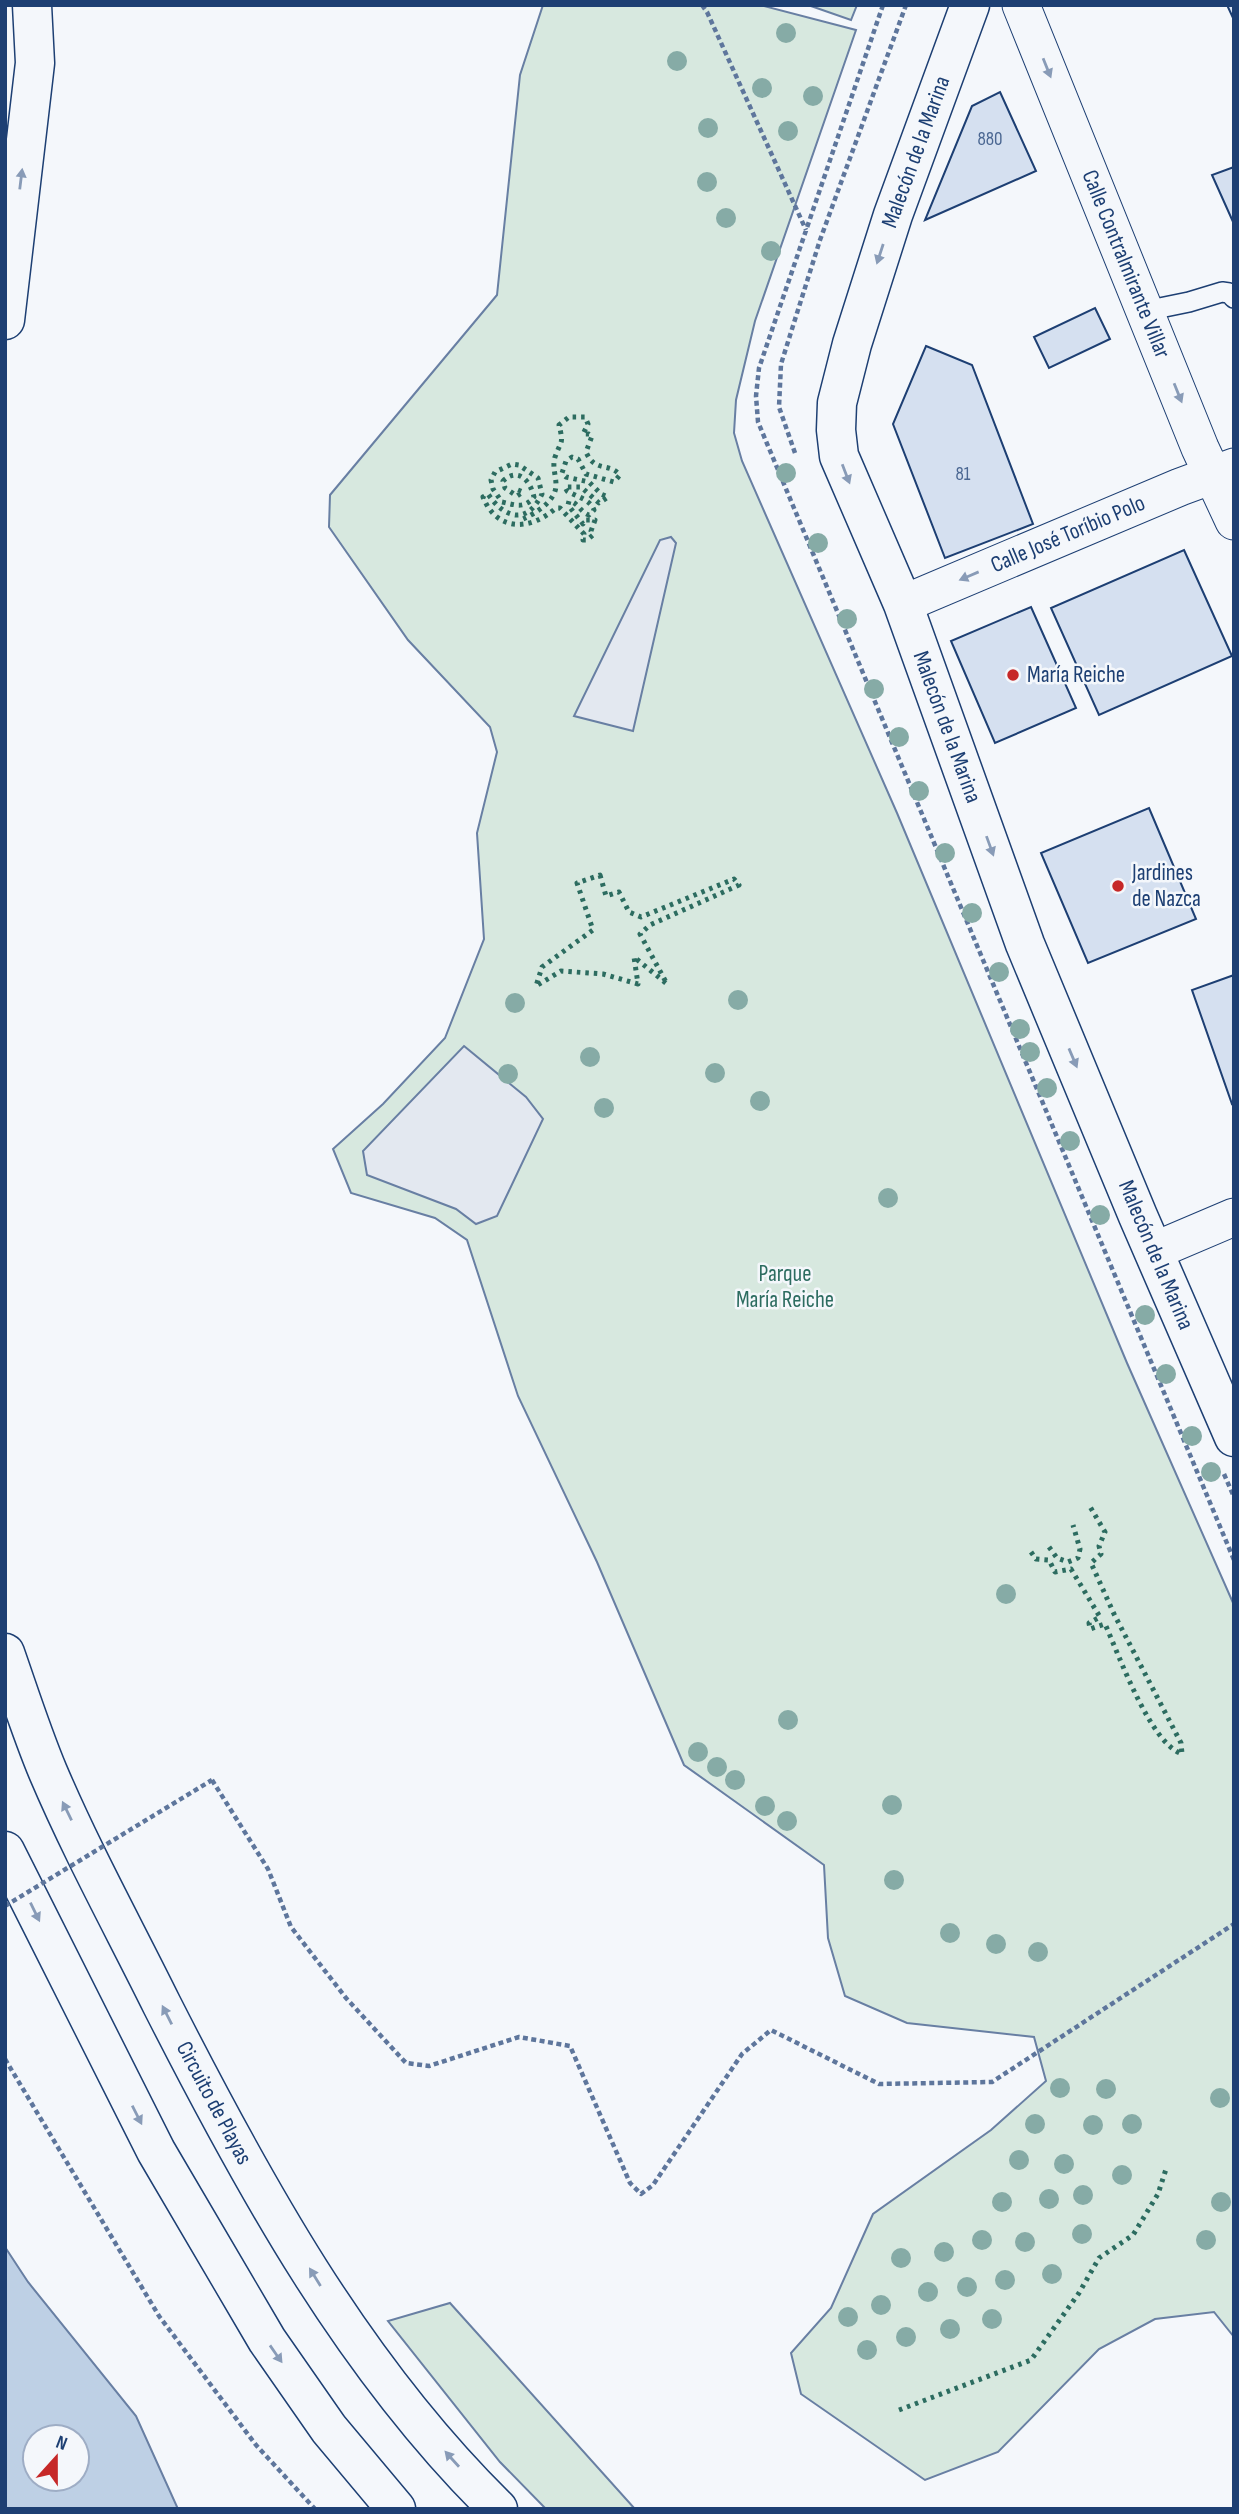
<svg xmlns="http://www.w3.org/2000/svg" width="1239" height="2514" viewBox="0 0 1239 2514" font-family="'Sofia Sans Condensed',sans-serif">
<style>
.green{fill:#d7e8df;stroke:#687fa3;stroke-width:2}
.parking{fill:#e3e8f0;stroke:#687fa3;stroke-width:2}
.water{fill:#bed0e5;stroke:#687fa3;stroke-width:2;fill-rule:evenodd}
.building{fill:#d5e0f0;stroke:#1d3f73;stroke-width:2}
.lines{fill:none;stroke-linecap:round;stroke-linejoin:round}
.lane-casing{stroke:#1d3f73;stroke-width:22}
.street-casing{stroke:#1d3f73;stroke-width:39}
.secondary-casing{stroke:#1d3f73;stroke-width:41}
.highway-casing{stroke:#1d3f73;stroke-width:41}
.path{stroke:#5e769c;stroke-width:4.5;stroke-dasharray:5 3.5;stroke-linecap:butt}
.lane{stroke:#f4f7fb;stroke-width:19}
.street{stroke:#f4f7fb;stroke-width:37}
.secondary{stroke:#f4f7fb;stroke-width:38}
.highway{stroke:#f4f7fb;stroke-width:38}
.path-bridge{stroke:#5e769c;stroke-width:4.5;stroke-dasharray:5 3.5;stroke-linecap:butt}
.hedge{stroke:#2c6c60;stroke-width:5;stroke-dasharray:3.5 5;stroke-linecap:butt}
.tree{fill:#86aba6}
.oneway{fill:#889bb7}
.poi-dot{fill:#c62828;stroke:#f4f7fb;stroke-width:2.5}
.labels{text-anchor:middle;dominant-baseline:central;stroke-width:5;stroke-linejoin:round;paint-order:stroke}
.number-label{font-size:19px;fill:#4b6792}
.street-label{font-size:23px;fill:#1d3f73;stroke:#f4f7fb}
.poi-label{font-size:23px;fill:#1d3f73;stroke:#f4f7fb;text-anchor:start}
.park-label{font-size:23px;fill:#2c6c60;stroke:#f4f7fb}
</style>
<rect width="100%" height="100%" fill="#f4f7fb"/>
<path class="green" d="M 543,5 L 760,5 L 856,30 L 755,321 L 736,400 L 734,433 L 742,461 L 897,813 L 1127,1363 L 1234,1605 L 1234,2337 L 1214,2312 L 1155,2319 L 1099,2349 L 998,2452 L 925,2480 L 801,2394 L 791,2353 L 831,2308 L 873,2214 L 991,2130 L 1046,2081 L 1034,2037 L 907,2023 L 845,1996 L 828,1938 L 824,1865 L 684,1765 L 597,1562 L 518,1396 L 467,1240 L 435,1218 L 351,1193 L 333,1149 L 383,1104 L 445,1038 L 484,939 L 477,833 L 497,752 L 490,727 L 408,640 L 329,527 L 330,495 L 497,295 L 520,75 Z
M 808,5 L 857,5 L 851,20 Z
M 450,2303 L 635,2509 L 546,2509 L 500,2462 L 388,2321 Z"/>
<path class="parking" d="M 671,537 L 676,543 L 633,731 L 574,716 L 660,540 Z
M 464,1046 L 526,1097 L 543,1119 L 497,1216 L 476,1224 L 456,1209 L 367,1175 L 363,1151 Z"/>
<path class="water" d="M 5,2247 L 28,2282 L 136,2416 L 178,2509 L 5,2509 ZM 35,2437 L 77,2437 L 77,2479 L 35,2479 Z"/>
<path class="building" d="M 1227,5 L 1234,5 L 1234,20 Z
M 1000,92 L 1036,171 L 925,220 L 972,106 Z
M 1234,167 L 1234,224 L 1212,175 Z
M 1095,308 L 1110,339 L 1049,368 L 1034,337 Z
M 926,346 L 972,365 L 1033,524 L 945,558 L 893,424 Z
M 1184,550 L 1232,656 L 1099,715 L 1051,608 Z
M 1031,607 L 1076,708 L 995,743 L 951,641 Z
M 1149,808 L 1196,919 L 1088,963 L 1041,853 Z
M 1234,975 L 1234,1103 L 1232,1104 L 1192,990 Z"/>
<g class="lines">
<g class="lane-casing">
<path id="lane" d="M 1145,311 L 1189,302 L 1222,292 L 1229,293 L 1234,298"/>
</g>
<g class="street-casing">
<path id="street" d="M 1021,5 L 1200,448 L 1234,521
M 903,604 L 1180,487 L 1234,467
M 1154,1251 L 1234,1217"/>
</g>
<g class="secondary-casing">
<path id="secondary" d="M 970,5 L 893,215 L 852,344 L 837,403 L 836,430 L 839,456 L 903,604 L 1025,944 L 1138,1216 L 1234,1437"/>
</g>
<g class="highway-casing">
<path id="highway" d="M 5,320 L 35,63 L 32,5
M 5,1653 C 19,1693 32,1734 48,1772 C 82,1852 124,1928 162,2005 C 253,2184 353,2367 498,2509
M 5,1851 L 156,2151 L 267,2340 L 329,2429 L 396,2509"/>
</g>
<path class="path" d="M 702,5 L 707,12 L 806,230
M 883,5 L 759,368 L 756,396 L 758,422 L 1234,1560
M 795,453 L 779,407 L 781,364 L 820,240 L 906,5
M 1224,1474 L 1234,1497
M 212,1780 L 268,1869 L 291,1927 L 346,1998 L 406,2063 L 429,2066 L 519,2037 L 570,2046 L 630,2183 L 641,2194 L 653,2185 L 742,2054 L 771,2030 L 879,2084 L 992,2082 L 1234,1924
M 5,2059 L 159,2316 L 256,2445 L 315,2509"/>
<use href="#lane" class="lane"/>
<use href="#street" class="street"/>
<use href="#secondary" class="secondary"/>
<use href="#highway" class="highway"/>
<path class="path-bridge" d="M 5,1906 L 212,1780"/>
<path class="hedge" d="M 518,490 L 523,492 L 517,496 L 505,488 L 503,481 C 518,467 530,480 534,497 C 524,509 516,505 502,502 L 493,489 L 491,480 L 495,472 L 512,464 L 519,465 L 538,478 L 542,494 C 527,525 505,519 488,494 L 483,497 C 497,532 530,531 556,508 L 560,508 L 584,534 L 583,540 L 587,540 L 593,535 L 591,531 L 595,520 L 585,520 L 583,524 L 568,505 L 569,501 C 579,503 580,512 589,515 L 594,510 C 590,499 577,497 567,491 L 565,487 L 581,487 L 599,503 L 608,497 L 601,494 L 589,482 L 566,477 L 562,473 L 566,461 L 572,457 L 578,459 L 586,474 L 614,482 L 620,475 C 609,462 595,473 586,452 L 592,436 L 589,434 L 583,434 L 588,424 L 585,417 L 569,417 L 559,425 C 564,445 561,440 555,457 C 552,467 556,475 556,485 C 556,501 536,513 523,519
M 600,875 L 606,896 L 619,892 L 629,912 L 641,917 L 734,879 L 739,885 L 650,925 L 640,934 L 667,984 L 634,957 L 638,984 L 603,974 L 561,971 L 536,986 L 542,967 L 593,930 L 577,883 Z
M 1049,1547 L 1057,1558 L 1068,1562 L 1078,1558 L 1080,1549 L 1073,1525
M 1031,1552 L 1036,1559 L 1049,1560 L 1055,1572 L 1071,1569 L 1100,1617 L 1089,1623 L 1090,1629 L 1105,1624 C 1119,1655 1150,1743 1182,1754 L 1181,1743 L 1114,1614 L 1091,1563 L 1101,1554 L 1099,1546 L 1105,1532 L 1089,1505
M 899,2410 L 1031,2360 L 1079,2293 L 1099,2258 L 1133,2235 L 1158,2194 L 1167,2166"/>
</g>
<g class="tree">
<circle cx="786" cy="33" r="10"/>
<circle cx="677" cy="61" r="10"/>
<circle cx="762" cy="88" r="10"/>
<circle cx="813" cy="96" r="10"/>
<circle cx="708" cy="128" r="10"/>
<circle cx="788" cy="131" r="10"/>
<circle cx="707" cy="182" r="10"/>
<circle cx="726" cy="218" r="10"/>
<circle cx="771" cy="251" r="10"/>
<circle cx="786" cy="473" r="10"/>
<circle cx="818" cy="543" r="10"/>
<circle cx="847" cy="619" r="10"/>
<circle cx="874" cy="689" r="10"/>
<circle cx="899" cy="737" r="10"/>
<circle cx="919" cy="791" r="10"/>
<circle cx="945" cy="853" r="10"/>
<circle cx="972" cy="913" r="10"/>
<circle cx="999" cy="972" r="10"/>
<circle cx="738" cy="1000" r="10"/>
<circle cx="515" cy="1003" r="10"/>
<circle cx="1020" cy="1029" r="10"/>
<circle cx="1030" cy="1052" r="10"/>
<circle cx="590" cy="1057" r="10"/>
<circle cx="715" cy="1073" r="10"/>
<circle cx="508" cy="1074" r="10"/>
<circle cx="1047" cy="1088" r="10"/>
<circle cx="760" cy="1101" r="10"/>
<circle cx="604" cy="1108" r="10"/>
<circle cx="1070" cy="1141" r="10"/>
<circle cx="888" cy="1198" r="10"/>
<circle cx="1100" cy="1215" r="10"/>
<circle cx="1145" cy="1315" r="10"/>
<circle cx="1166" cy="1374" r="10"/>
<circle cx="1192" cy="1436" r="10"/>
<circle cx="1211" cy="1472" r="10"/>
<circle cx="1006" cy="1594" r="10"/>
<circle cx="788" cy="1720" r="10"/>
<circle cx="698" cy="1752" r="10"/>
<circle cx="717" cy="1767" r="10"/>
<circle cx="735" cy="1780" r="10"/>
<circle cx="892" cy="1805" r="10"/>
<circle cx="765" cy="1806" r="10"/>
<circle cx="787" cy="1821" r="10"/>
<circle cx="894" cy="1880" r="10"/>
<circle cx="950" cy="1933" r="10"/>
<circle cx="996" cy="1944" r="10"/>
<circle cx="1038" cy="1952" r="10"/>
<circle cx="1060" cy="2088" r="10"/>
<circle cx="1106" cy="2089" r="10"/>
<circle cx="1220" cy="2098" r="10"/>
<circle cx="1035" cy="2124" r="10"/>
<circle cx="1132" cy="2124" r="10"/>
<circle cx="1093" cy="2125" r="10"/>
<circle cx="1019" cy="2160" r="10"/>
<circle cx="1064" cy="2164" r="10"/>
<circle cx="1122" cy="2175" r="10"/>
<circle cx="1083" cy="2195" r="10"/>
<circle cx="1049" cy="2199" r="10"/>
<circle cx="1002" cy="2202" r="10"/>
<circle cx="1221" cy="2202" r="10"/>
<circle cx="1082" cy="2234" r="10"/>
<circle cx="982" cy="2240" r="10"/>
<circle cx="1206" cy="2240" r="10"/>
<circle cx="1025" cy="2242" r="10"/>
<circle cx="944" cy="2252" r="10"/>
<circle cx="901" cy="2258" r="10"/>
<circle cx="1052" cy="2274" r="10"/>
<circle cx="1005" cy="2280" r="10"/>
<circle cx="967" cy="2287" r="10"/>
<circle cx="928" cy="2292" r="10"/>
<circle cx="881" cy="2305" r="10"/>
<circle cx="848" cy="2317" r="10"/>
<circle cx="992" cy="2319" r="10"/>
<circle cx="950" cy="2329" r="10"/>
<circle cx="906" cy="2337" r="10"/>
<circle cx="867" cy="2350" r="10"/>
</g>
<defs><path id="oneway-solid" d="M-6-.8H1V-3.2L6.5 0L1 3.2V.8H-6Z" transform="scale(1.75)"/></defs>
<g class="oneway">
<use href="#oneway-solid" transform="translate(1047 68) rotate(68)"/>
<use href="#oneway-solid" transform="translate(21 179) rotate(-83)"/>
<use href="#oneway-solid" transform="translate(880 254) rotate(108)"/>
<use href="#oneway-solid" transform="translate(1178 393) rotate(68)"/>
<use href="#oneway-solid" transform="translate(846 474) rotate(69)"/>
<use href="#oneway-solid" transform="translate(969 576) rotate(157)"/>
<use href="#oneway-solid" transform="translate(990 846) rotate(70)"/>
<use href="#oneway-solid" transform="translate(1073 1058) rotate(67)"/>
<use href="#oneway-solid" transform="translate(67 1811) rotate(-116)"/>
<use href="#oneway-solid" transform="translate(35 1912) rotate(64)"/>
<use href="#oneway-solid" transform="translate(167 2015) rotate(-117)"/>
<use href="#oneway-solid" transform="translate(137 2115) rotate(63)"/>
<use href="#oneway-solid" transform="translate(315 2277) rotate(-122)"/>
<use href="#oneway-solid" transform="translate(276 2354) rotate(55)"/>
<use href="#oneway-solid" transform="translate(452 2459) rotate(-132)"/>
</g>
<g class="poi-dot">
<circle cx="1013" cy="675" r="7"/>
<circle cx="1118" cy="886" r="7"/>
</g>
<g class="labels">
<g class="number-label">
<text x="990" y="139">880</text>
<text x="963" y="474">81</text>
</g>
<g class="street-label">
<text transform="translate(916 152) rotate(-70)">Malecón de la Marina</text>
<text transform="translate(1126 264) rotate(68)">Calle Contralmirante Villar</text>
<text transform="translate(1068 534) rotate(-23)">Calle José Toríbio Polo</text>
<text transform="translate(947 727) rotate(70)">Malecón de la Marina</text>
<text transform="translate(1156 1255) rotate(67)">Malecón de la Marina</text>
<text transform="translate(214 2103) rotate(62)">Circuito de Playas</text>
</g>
<g class="poi-label">
<text x="1027" y="675">María Reiche</text>
<text x="1132" y="873">Jardines<tspan x="1132" dy="26">de Nazca</tspan></text>
</g>
<g class="park-label">
<text x="785" y="1274">Parque<tspan x="785" dy="26">María Reiche</tspan></text>
</g>
</g>
<rect width="1239" height="2514" fill="none" stroke="#1d3f73" stroke-width="14"/>
<g transform="translate(56 2458) rotate(21)"><circle r="33" fill="#f4f7fb" stroke="#9eadc5" stroke-width="2"/>
<path d="M0-5L12 26L0 18L-12 26Z" fill="#c62828"/>
<text y="-10" font-size="19" font-weight="bold" text-anchor="middle" fill="#1d3f73">N</text>
</g>
</svg>
